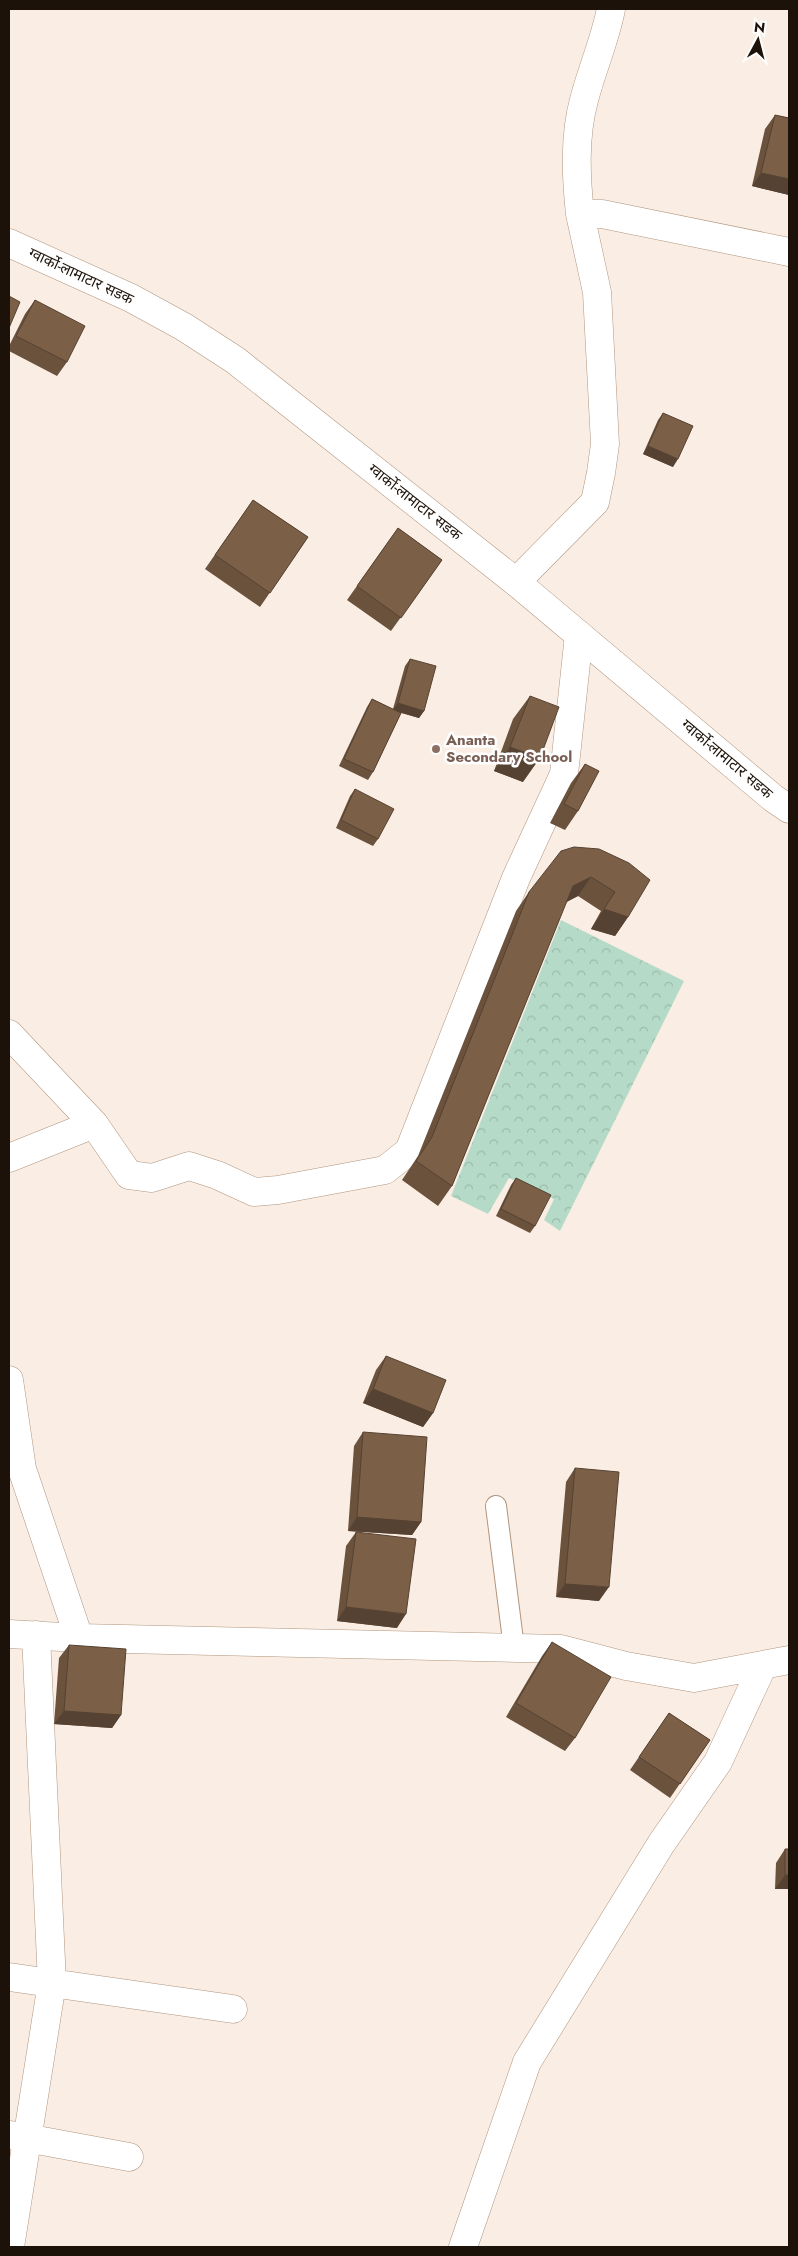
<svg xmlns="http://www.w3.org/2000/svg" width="798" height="2256" viewBox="0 0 798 2256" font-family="Jost,'Noto Sans Devanagari',sans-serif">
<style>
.park{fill:url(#park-crowns)}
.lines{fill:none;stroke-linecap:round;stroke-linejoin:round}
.service-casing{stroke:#b1957e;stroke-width:22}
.minor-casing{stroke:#b1957e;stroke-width:29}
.secondary-casing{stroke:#b1957e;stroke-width:29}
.service{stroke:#fff;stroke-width:20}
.minor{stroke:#fff;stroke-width:28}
.secondary{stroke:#fff;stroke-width:28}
.wall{fill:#6a523d}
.shaded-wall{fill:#564232}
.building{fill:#7b5f47;stroke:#564232}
.education-dot{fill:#8d6e63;stroke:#fefefe;stroke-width:2}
.labels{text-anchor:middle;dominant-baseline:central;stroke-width:5;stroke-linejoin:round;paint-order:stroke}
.street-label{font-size:15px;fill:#1c1209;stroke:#fefefe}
.education-label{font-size:15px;font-weight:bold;fill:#785e54;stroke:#fefefe;text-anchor:start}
</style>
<defs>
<pattern id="park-crowns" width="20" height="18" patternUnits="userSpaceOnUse" patternTransform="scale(1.25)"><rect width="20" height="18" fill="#b5dbc8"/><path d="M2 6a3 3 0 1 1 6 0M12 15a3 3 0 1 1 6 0" fill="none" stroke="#9bbbaa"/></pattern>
</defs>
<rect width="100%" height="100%" fill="#faeee4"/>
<path class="park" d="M 561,920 L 684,981 L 560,1231 L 544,1220 L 554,1199 L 509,1178 L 488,1214 L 451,1196 Z"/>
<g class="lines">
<g class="service-casing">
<path id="service" d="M 496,1506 L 514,1648"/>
</g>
<g class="minor-casing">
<path id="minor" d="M 580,214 C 576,177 574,137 584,100 C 592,69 605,40 611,9
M 516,582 L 595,502 L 601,473 L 605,444 L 597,292 L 580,214 L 602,214 L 789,252
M 9,1034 L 94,1124 L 129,1175 L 152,1178 L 189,1166 L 217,1175 L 254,1192 L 278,1190 L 385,1170 L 409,1151 L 516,878 L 564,774 L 579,635
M 9,1158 L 94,1124
M 9,1380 L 22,1469 L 79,1638
M 9,1634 L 79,1638 L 561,1649 L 626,1666 L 694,1678 L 789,1660
M 9,1977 L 233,2009
M 10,2135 L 129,2157
M 10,2247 L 52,1983 L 36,1635
M 463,2247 L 527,2062 L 661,1844 L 718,1762 L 763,1665"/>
</g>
<g class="secondary-casing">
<path id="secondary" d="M 9,243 L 131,298 L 184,327 L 235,360 L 516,582 L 773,798 L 789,809"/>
</g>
<use href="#service" class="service"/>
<use href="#minor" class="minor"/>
<use href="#secondary" class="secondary"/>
</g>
<path class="wall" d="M 775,115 L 789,118 L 789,195 L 752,186 L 765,129 Z
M 35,300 L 67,362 L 57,376 L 9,351 L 9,346 L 25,314 Z
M 663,413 L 673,467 L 643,454 L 658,420 Z
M 253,500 L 308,537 L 260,607 L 205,569 Z
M 398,528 L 442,560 L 391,631 L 347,600 Z
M 410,659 L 424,711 L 419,718 L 401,713 L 373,772 L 368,780 L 339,766 L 367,707 L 372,699 L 393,709 L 405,666 Z
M 530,696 L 523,782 L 494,771 L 513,719 Z
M 585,764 L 578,811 L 565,830 L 550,823 L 571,783 Z
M 355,789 L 378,839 L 373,846 L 336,828 L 350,796 Z
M 599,849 L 628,917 L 615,936 L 591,929 L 601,911 L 578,896 L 566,902 L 452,1186 L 438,1206 L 402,1180 L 418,1156 L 516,911 L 529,892 Z
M 516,1178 L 535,1226 L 530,1233 L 496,1216 L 511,1185 Z
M 386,1356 L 433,1413 L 423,1427 L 363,1403 L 376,1370 Z
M 363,1432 L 421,1522 L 412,1535 L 348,1531 L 354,1446 Z
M 575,1468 L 599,1601 L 556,1597 L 566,1482 Z
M 356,1532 L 397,1628 L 337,1621 L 346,1546 Z
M 552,1642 L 575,1738 L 565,1751 L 506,1717 L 542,1656 Z
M 69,1645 L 121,1715 L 112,1728 L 54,1724 L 59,1658 Z
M 669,1713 L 710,1740 L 670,1798 L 630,1770 Z
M 785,1849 L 789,1849 L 789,1889 L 775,1889 L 776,1863 Z"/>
<path class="shaded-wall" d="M 761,173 L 789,179 L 789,195 L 752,186 Z
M 648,446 L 678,459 L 673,467 L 643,454 Z
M 398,703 L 424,711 L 419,718 L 393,710 Z
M 510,747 L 540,758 L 523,782 L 494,771 Z
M 591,877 L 578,896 L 559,906 L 573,886 Z
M 604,909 L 628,917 L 615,936 L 591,929 Z
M 373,1389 L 433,1413 L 423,1427 L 363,1403 Z
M 357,1517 L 421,1522 L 412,1535 L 348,1531 Z
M 565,1584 L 609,1587 L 599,1601 L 556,1597 Z
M 346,1607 L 406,1614 L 397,1628 L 337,1621 Z
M 64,1711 L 121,1715 L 112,1728 L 54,1724 Z
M 785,1875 L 789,1875 L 789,1889 L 775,1889 Z"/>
<path class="building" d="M 775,115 L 789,118 L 789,179 L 761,173 Z
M 9,296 L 20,302 L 9,328 Z
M 35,300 L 85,326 L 67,362 L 16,336 Z
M 663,413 L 693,426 L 678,459 L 648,446 Z
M 253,500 L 308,537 L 270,593 L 215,555 Z
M 398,528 L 442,560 L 401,618 L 357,586 Z
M 410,659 L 436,666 L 424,711 L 398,703 Z
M 530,696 L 559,707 L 540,758 L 510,747 Z
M 372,699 L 401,713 L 373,772 L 344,759 Z
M 585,764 L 599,771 L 578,811 L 564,804 Z
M 355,789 L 394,809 L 378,839 L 341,820 Z
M 574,847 L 599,849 L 629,863 L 650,880 L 628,917 L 604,909 L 615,892 L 591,877 L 573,886 L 452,1186 L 416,1161 L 432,1137 L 529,892 L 561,851 Z
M 516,1178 L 551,1195 L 535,1226 L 501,1209 Z
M 386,1356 L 446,1380 L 433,1413 L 373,1389 Z
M 363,1432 L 427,1437 L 421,1522 L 357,1517 Z
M 575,1468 L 619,1472 L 609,1587 L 565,1584 Z
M 356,1532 L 416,1539 L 406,1614 L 346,1607 Z
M 552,1642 L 611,1677 L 575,1738 L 516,1703 Z
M 69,1645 L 126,1649 L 121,1715 L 64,1711 Z
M 669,1713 L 710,1740 L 680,1784 L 639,1757 Z
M 785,1849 L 789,1849 L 789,1875 L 785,1875 Z"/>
<circle class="education-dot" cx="436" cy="749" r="5"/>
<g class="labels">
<g class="street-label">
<text transform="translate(81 276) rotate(25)">ग्वार्को-लामाटार सडक</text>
<text transform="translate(415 502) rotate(38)">ग्वार्को-लामाटार सडक</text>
<text transform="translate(727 759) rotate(40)">ग्वार्को-लामाटार सडक</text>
</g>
<g class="education-label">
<text x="446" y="740">Ananta<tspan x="446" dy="17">Secondary School</tspan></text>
</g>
</g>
<rect width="798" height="2256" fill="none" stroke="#1c1209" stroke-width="20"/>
<g transform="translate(758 40) rotate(7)" stroke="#fefefe" stroke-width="4" paint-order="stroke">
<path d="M0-4L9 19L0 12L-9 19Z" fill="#1c1209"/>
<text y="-8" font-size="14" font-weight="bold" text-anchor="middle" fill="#1c1209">N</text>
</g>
</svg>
